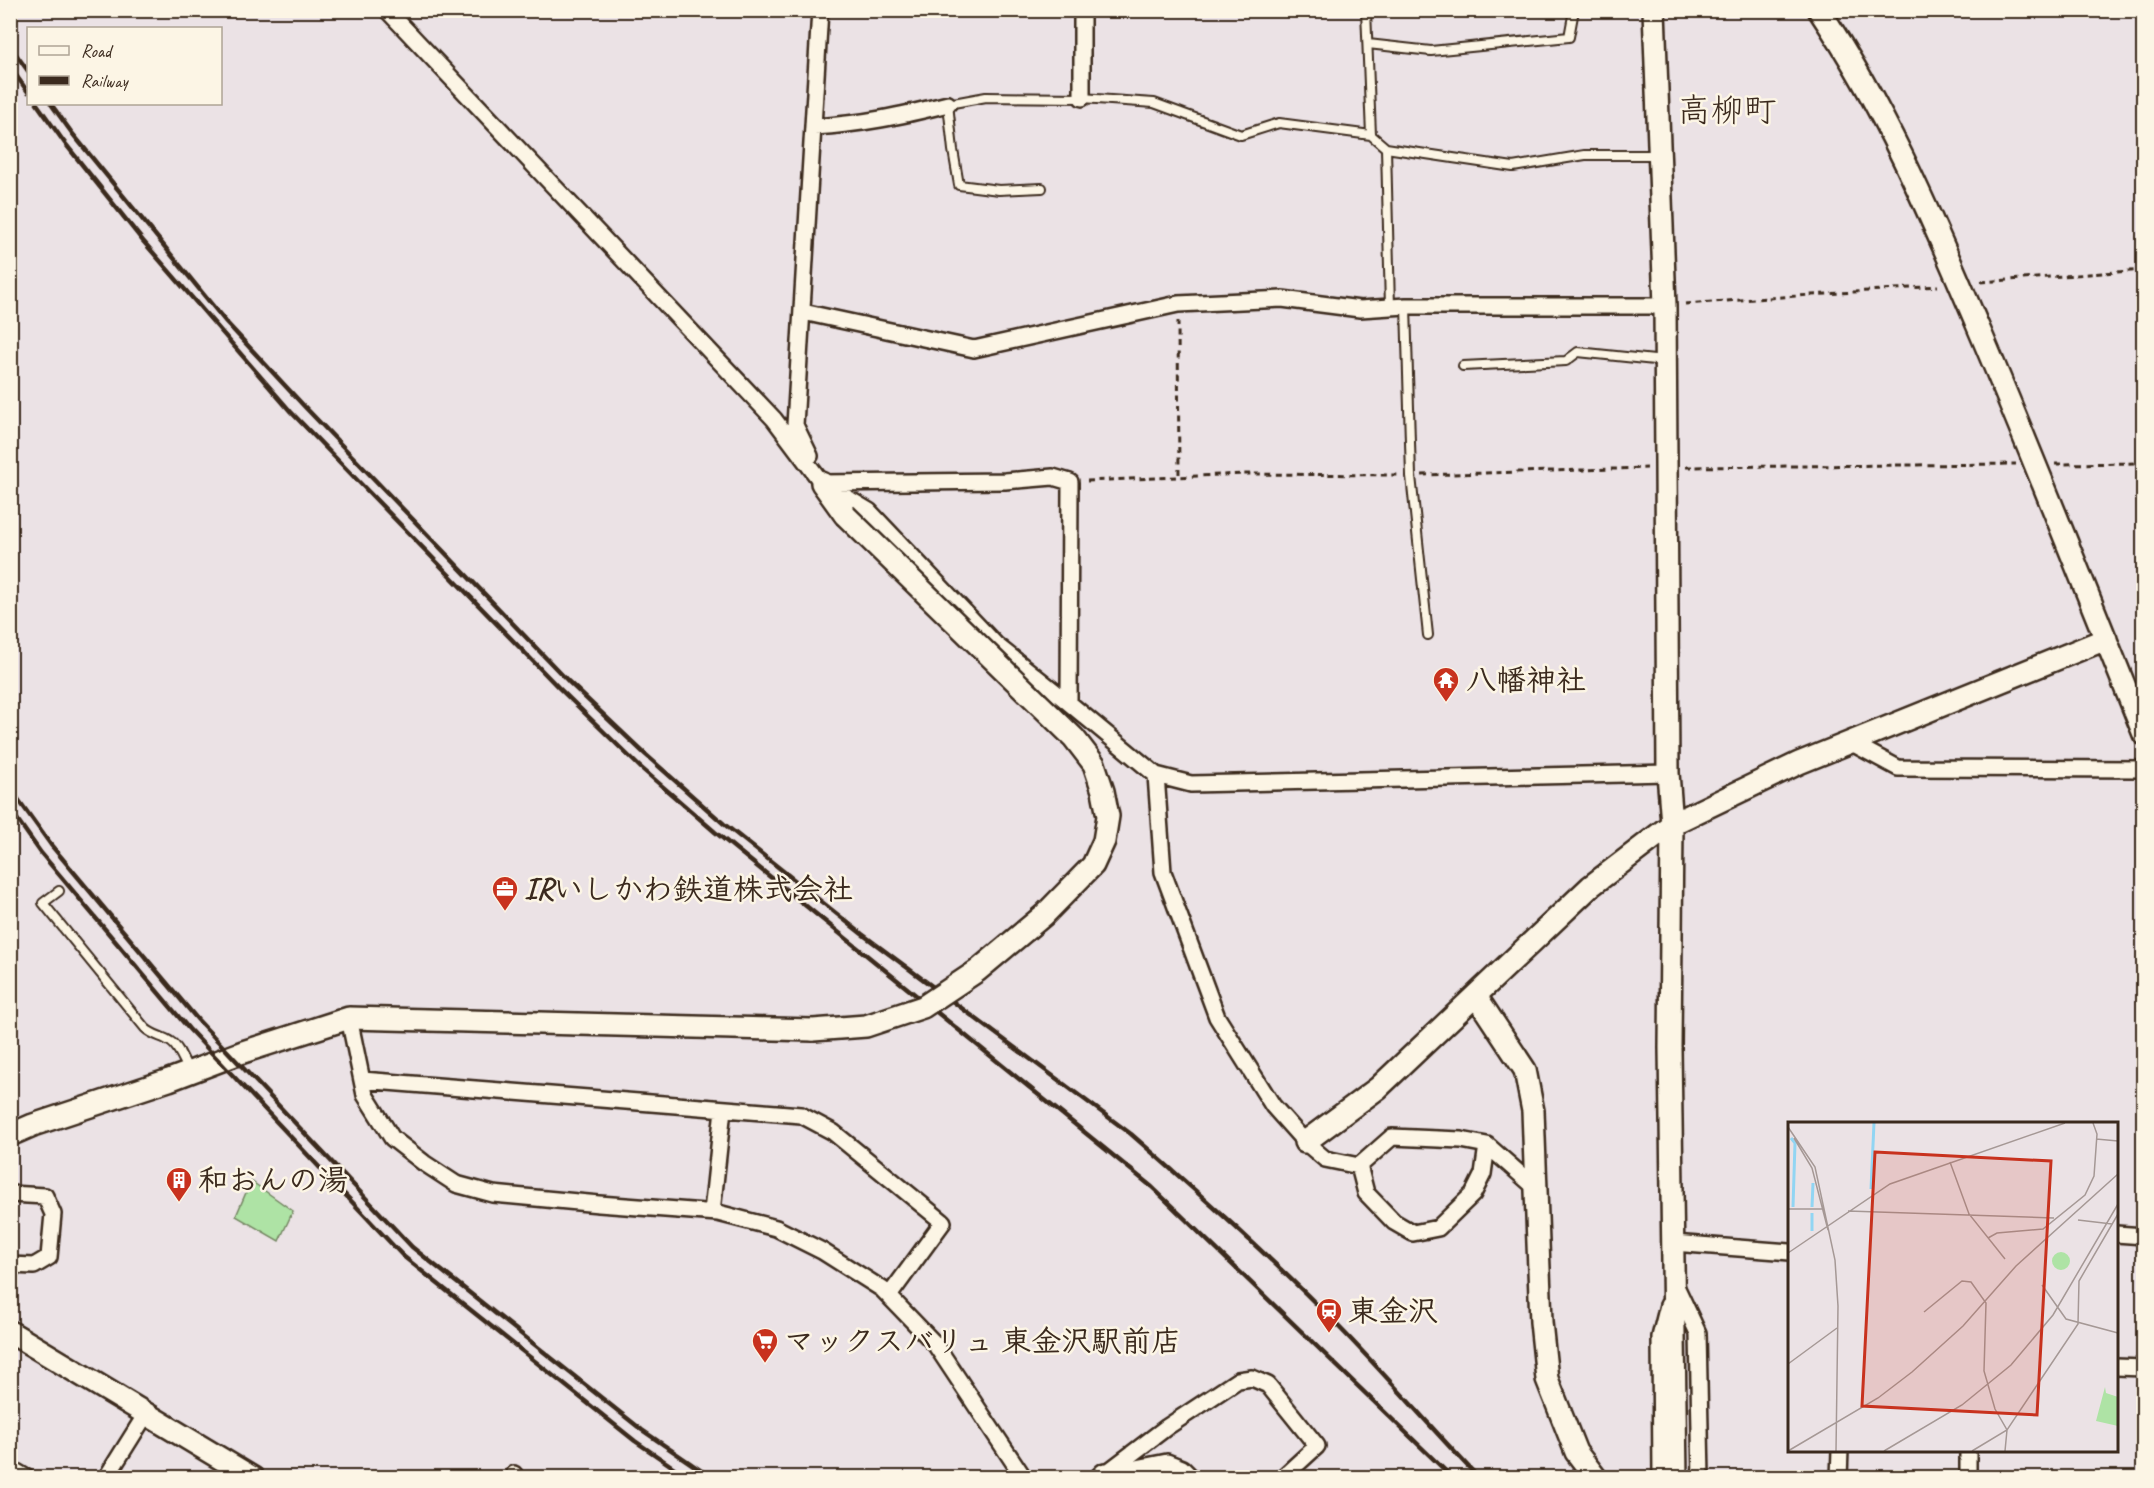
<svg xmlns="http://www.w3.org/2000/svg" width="2154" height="1488" viewBox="0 0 2154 1488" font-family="Caveat,'Klee One',sans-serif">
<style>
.green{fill:#aee3a5;stroke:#748662;stroke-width:1.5}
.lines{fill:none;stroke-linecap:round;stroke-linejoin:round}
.lane-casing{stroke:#3b2a1e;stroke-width:12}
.street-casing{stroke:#3b2a1e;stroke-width:20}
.secondary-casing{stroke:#3b2a1e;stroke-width:26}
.path{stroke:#3b2a1e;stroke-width:3;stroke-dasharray:6 4.5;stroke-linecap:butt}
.lane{stroke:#fcf5e5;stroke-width:8}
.street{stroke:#fcf5e5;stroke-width:15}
.secondary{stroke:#fcf5e5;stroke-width:21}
.rail{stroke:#3b2a1e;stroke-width:4.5}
.secondary-bridge-casing{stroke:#3b2a1e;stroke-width:26;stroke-linecap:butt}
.secondary-bridge{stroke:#fcf5e5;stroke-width:21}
.labels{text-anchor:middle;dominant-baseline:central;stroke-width:5;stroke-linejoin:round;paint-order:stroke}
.poi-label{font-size:30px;font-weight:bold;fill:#3b2a1e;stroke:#fcf5e5;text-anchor:start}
.quarter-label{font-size:33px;fill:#3b2a1e;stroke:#fcf5e5}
.inset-river{fill:none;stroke:#91d5f3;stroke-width:3}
.inset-road{fill:none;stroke:#a59895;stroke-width:1.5}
.view{fill:#c8321e;fill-opacity:0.15;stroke:#c8321e;stroke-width:3}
.inset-edge{fill:none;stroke:#3b2a1e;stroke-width:3}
</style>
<rect width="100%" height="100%" fill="#ebe2e5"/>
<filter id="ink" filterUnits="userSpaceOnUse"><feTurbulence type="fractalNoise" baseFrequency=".0167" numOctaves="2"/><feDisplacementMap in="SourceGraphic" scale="12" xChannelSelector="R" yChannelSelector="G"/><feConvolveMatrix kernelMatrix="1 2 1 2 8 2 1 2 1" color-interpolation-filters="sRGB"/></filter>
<g filter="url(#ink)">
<path class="green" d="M 251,1181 L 293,1211 L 279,1241 L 236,1216 Z"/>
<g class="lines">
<g class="lane-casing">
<path id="lane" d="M 1366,10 L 1371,135
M 1368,44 L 1431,51 L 1569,37 L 1574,10
M 1386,148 L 1390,307
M 1042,188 L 999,190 L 959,185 L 953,150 L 948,104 L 986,97 L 1082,98 L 1154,103 L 1241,135 L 1279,123 L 1371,135 L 1386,148 L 1513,167 L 1585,155 L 1657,155
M 1406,306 L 1411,476 L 1428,635
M 1463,366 L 1566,361 L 1578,352 L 1664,361
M 59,891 L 43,903 L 145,1028 C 153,1036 163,1036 171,1042 C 179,1047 184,1062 189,1071"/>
</g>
<g class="street-casing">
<path id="street" d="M 387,10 L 774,419 L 822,483 L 869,511 L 995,644 L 1069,703
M 1082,98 L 1082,10
M 814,127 C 863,124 900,116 948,104
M 803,312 L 974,349 L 1178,304 L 1282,299 L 1360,309 L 1406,306 L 1665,306
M 810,456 L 795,425 L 820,10
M 822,483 L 1005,481 L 1053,477 L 1070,482 L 1069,703 L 1156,775 L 1191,784 L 1668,773
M 1850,742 L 1898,768 L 2144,769
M 1156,775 L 1163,872 L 1217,1017 L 1273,1106 L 1305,1142 L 1325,1159 L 1359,1166 L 1366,1193 L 1394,1222 L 1413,1233 L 1438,1228 L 1473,1194 L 1483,1174 L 1487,1145 L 1461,1140 L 1392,1137 L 1359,1166
M 349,1018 L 365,1095 L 392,1138 L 424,1163 L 456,1184 L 493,1194 L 599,1204 L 718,1213 L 776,1228 L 822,1251 L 882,1289 L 935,1344 L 1024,1478
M 362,1080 L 801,1115 L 833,1132 L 943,1222 L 889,1296
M 1487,1145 L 1536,1188
M 10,1194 L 45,1196 L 53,1214 L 49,1257 L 34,1266 L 10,1265
M 712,1212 L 723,1109
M 2116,1234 L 2144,1236
M 1673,1243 L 1790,1252
M 1675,1284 L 1698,1333 L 1701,1478
M 2116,1367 L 2144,1368
M 10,1468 L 27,1478
M 1111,1473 L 1167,1462 L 1182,1468 L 1192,1478
M 1105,1474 L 1167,1427 L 1238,1380 L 1252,1378 L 1268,1385 L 1317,1446 L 1282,1478
M 106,1478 L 146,1414
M 513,1478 L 514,1474
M 1661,1478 L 1660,1337 L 1668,1305
M 1839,1478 L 1840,1450
M 1968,1478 L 1968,1450"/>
</g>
<g class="secondary-casing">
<path id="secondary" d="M 1654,10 L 1665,306 L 1668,773 L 1672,824 L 1670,1048 L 1676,1478
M 1819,10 C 1886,110 1929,212 1976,322 C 2034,458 2088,596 2144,734
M 822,483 L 845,515
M 1476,996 L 1525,1070 L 1533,1111 L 1541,1322 L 1547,1379 L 1576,1452 L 1596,1478
M 10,1135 L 33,1125 L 169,1080 L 243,1052 L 349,1018 L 813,1030
M 1305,1142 L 1378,1088 L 1591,886 L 1672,824 L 1799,763 L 2106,639
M 10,1332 L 253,1478
M 1101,1478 L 1105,1474"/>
</g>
<path class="path" d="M 1981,282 L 2144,270
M 1685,304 L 1938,286
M 1178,321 L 1179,476
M 2055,464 L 2144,463
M 1686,467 L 2016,464
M 1422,475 L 1647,468
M 1087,481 L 1243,474 L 1398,475"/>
<use href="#lane" class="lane"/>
<use href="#street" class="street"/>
<use href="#secondary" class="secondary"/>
<path class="rail" d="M 10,46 L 28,71
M 10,67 L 28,92
M 37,104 L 64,142 L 143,241 L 291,412 L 558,687 L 640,767 L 715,832 L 1152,1187 L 1453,1478
M 51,104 L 72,133 L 226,322 L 304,406 L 569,682 L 645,754 L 724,824 L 862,934 L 1131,1134 C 1202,1196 1273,1259 1339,1327 C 1387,1376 1431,1428 1479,1478
M 10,788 L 51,845 L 198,1020 L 412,1247 L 642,1430 L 712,1478
M 10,809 L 41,853 L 189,1029 L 403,1256 L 635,1441 L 689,1478"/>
<g class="secondary-bridge-casing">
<path id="secondary-bridge" d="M 813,1030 L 866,1026 L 923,1007 L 977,971 L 1044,915 L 1093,865 L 1104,841 L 1108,816 L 1103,791 L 1094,764 L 1074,738 L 845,515"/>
</g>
<use href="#secondary-bridge" class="secondary-bridge"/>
</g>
</g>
<defs>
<g id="temple-pin" transform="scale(1.35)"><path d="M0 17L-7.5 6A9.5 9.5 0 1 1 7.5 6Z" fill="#c8321e" stroke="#fcf5e5"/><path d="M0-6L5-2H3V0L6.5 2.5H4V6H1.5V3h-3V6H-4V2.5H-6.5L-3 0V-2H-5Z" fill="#fff"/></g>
<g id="office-pin" transform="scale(1.35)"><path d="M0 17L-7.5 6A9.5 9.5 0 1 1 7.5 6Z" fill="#c8321e" stroke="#fcf5e5"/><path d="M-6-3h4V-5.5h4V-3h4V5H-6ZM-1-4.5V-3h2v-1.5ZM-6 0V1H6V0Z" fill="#fff"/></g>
<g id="building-pin" transform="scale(1.35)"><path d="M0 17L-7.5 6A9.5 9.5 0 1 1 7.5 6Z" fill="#c8321e" stroke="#fcf5e5"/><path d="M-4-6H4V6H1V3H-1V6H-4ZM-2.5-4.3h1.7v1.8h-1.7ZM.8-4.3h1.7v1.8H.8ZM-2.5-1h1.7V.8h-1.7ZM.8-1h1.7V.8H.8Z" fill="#fff"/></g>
<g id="station-pin" transform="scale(1.35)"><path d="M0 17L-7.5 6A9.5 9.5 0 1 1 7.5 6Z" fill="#c8321e" stroke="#fcf5e5"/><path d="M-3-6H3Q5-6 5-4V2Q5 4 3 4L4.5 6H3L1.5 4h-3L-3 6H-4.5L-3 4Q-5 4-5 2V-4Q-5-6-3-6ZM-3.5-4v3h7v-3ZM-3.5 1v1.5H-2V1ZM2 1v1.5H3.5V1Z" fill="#fff"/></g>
<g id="supermarket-pin" transform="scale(1.35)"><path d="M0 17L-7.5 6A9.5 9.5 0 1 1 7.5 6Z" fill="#c8321e" stroke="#fcf5e5"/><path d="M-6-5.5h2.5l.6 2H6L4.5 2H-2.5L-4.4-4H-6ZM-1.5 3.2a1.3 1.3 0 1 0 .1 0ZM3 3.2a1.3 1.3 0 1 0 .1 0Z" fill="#fff"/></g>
</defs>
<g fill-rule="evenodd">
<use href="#temple-pin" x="1446" y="680"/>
<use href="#office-pin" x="505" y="889"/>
<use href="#building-pin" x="179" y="1180"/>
<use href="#station-pin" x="1329" y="1311"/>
<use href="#supermarket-pin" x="765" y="1341"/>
</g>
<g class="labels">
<g class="poi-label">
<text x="1466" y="680">八幡神社</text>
<text x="524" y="889">IRいしかわ鉄道株式会社</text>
<text x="198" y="1180">和おんの湯</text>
<text x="1348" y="1311">東金沢</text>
<text x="784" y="1341">マックスバリュ 東金沢駅前店</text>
</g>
<g class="quarter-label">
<text x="1727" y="110">高柳町</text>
</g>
</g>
<g transform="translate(1788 1122)">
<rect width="330" height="330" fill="#ebe2e5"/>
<path d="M264 139a9 9 0 1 1 18 0a9 9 0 1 1-18 0ZM 317,265 L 318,271 L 330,275 L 330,304 L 308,299 Z" fill="#aee3a5"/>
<path class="inset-river" d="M 3,16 L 7,21 L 5,85M 83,67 L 86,1M 24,85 L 25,61M 24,109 L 24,91"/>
<path class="inset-road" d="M 0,5 L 27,45 L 47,138 L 50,184 L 48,329M 6,16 L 24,46 L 40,108M 308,17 L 330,19M 162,40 L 181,92 L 217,137M 0,87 L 34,87M 60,89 L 266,96M 290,98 L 324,102M 200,116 L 209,111 L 255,107 L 297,73 L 306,54 L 309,12 L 305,1M 0,131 L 102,62 L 277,1M 254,163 L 278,197 L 330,211M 136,190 L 174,159 L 183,160 L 198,181 L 196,249 L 207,287 L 219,308 L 217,329M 0,242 L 49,206M 0,329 L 90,276 L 124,250 L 175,204 L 228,144 L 330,52M 96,329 L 174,283 L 223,243 L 265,193 L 330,82M 184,329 L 219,308 L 290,202 L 291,159 L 330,92"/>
<path class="view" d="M 87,30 L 263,39 L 249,293 L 74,284 Z"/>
<rect width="330" height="330" class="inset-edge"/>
</g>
<rect width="2154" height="1488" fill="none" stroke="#fcf5e5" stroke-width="36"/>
<rect x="18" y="18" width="2118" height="1452" fill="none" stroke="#3b2a1e" stroke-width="2" filter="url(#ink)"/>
<rect x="27" y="27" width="195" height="78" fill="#fcf5e5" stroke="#afa495" stroke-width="1.5"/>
<rect x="39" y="46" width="30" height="9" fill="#fcf5e5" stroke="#afa495" stroke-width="1.5"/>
<text x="81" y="57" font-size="18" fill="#3b2a1e">Road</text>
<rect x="39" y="76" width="30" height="9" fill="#3b2a1e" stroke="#afa495" stroke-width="1.5"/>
<text x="81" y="87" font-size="18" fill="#3b2a1e">Railway</text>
</svg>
